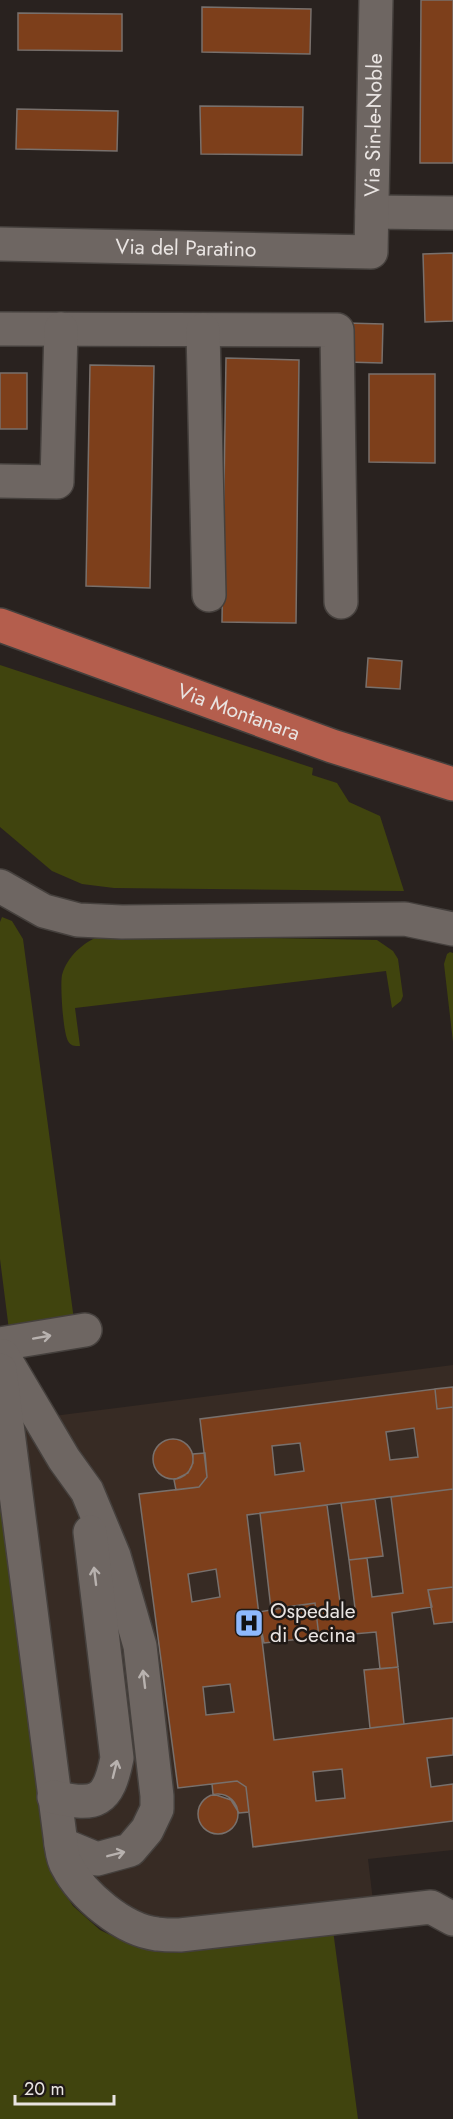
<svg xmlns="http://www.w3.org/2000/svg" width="453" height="2119" viewBox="0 0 453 2119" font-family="Jost,sans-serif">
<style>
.built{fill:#372b24}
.green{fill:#40440e}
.building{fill:#7d3f1b;stroke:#78706c;stroke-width:1.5;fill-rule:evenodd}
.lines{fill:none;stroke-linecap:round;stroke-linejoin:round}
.minor-casing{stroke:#45403d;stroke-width:36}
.major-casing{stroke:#45403d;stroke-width:36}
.minor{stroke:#6e6662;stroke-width:33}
.major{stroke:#b45e4d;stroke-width:33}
.oneway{stroke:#b8b2af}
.labels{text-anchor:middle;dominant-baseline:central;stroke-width:5;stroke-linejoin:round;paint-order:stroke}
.street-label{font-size:21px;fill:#e9e4e2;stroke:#1f1916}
.poi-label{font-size:21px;fill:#e9e4e2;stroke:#1f1916;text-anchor:start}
</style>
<rect width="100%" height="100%" fill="#29221f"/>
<path class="built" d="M 453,1365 L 453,1850 L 368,1859 L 373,1901 L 167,1925 L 116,1903 L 89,1874 L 69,1825 L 22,1420 Z"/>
<path class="green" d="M 0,665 L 313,768 L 312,775 L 337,783 L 349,802 L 380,816 L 404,891 L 114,888 L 82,884 L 52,871 L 0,827 Z
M 2,917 L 12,921 L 23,939 L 74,1320 L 9,1330 L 0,1259 L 0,922 Z
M 101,935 L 377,940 L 393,951 L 398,959 L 403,996 L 401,1001 L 392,1008 L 386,971 L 75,1008 L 80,1046 C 74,1046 71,1046 68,1041 C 63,1032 60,985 62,975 C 68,955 83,943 101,935 Z
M 450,952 L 453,953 L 453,1042 L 444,964 L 447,954 Z
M 0,1465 L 52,1874 L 73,1906 L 100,1930 L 131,1945 L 163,1950 L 333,1930 L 358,2119 L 0,2119 Z"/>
<path class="building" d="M 421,0 L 453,0 L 453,163 L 420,163 Z
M 202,7 L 311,9 L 310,54 L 202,52 Z
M 18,13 L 122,14 L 122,51 L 18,50 Z
M 200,106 L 303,107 L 302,155 L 201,154 Z
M 17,109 L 118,111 L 117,151 L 16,149 Z
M 453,253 L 453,321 L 425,322 L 423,254 Z
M 346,323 L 383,324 L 382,363 L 345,362 Z
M 226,358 L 299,360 L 296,623 L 222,622 Z
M 90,365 L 154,366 L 150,588 L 86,586 Z
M 0,373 L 27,373 L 27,429 L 0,429 Z
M 369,374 L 435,374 L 435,463 L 369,462 Z
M 368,658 L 402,661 L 400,689 L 366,687 Z
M 453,1387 L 453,1407 L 437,1409 L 435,1389 Z
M 435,1389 L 437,1409 L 453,1407 L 453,1489 L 247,1515 L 274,1740 L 453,1718 L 453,1755 L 427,1758 L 431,1787 L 453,1784 L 453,1821 L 253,1847 L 246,1787 L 237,1781 L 178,1788 L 139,1494 L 199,1487 L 207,1477 L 200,1419 ZM 414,1428 L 418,1457 L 390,1460 L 386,1432 ZM 300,1443 L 304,1471 L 275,1475 L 272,1446 ZM 216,1569 L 220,1597 L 192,1602 L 188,1574 ZM 230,1684 L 234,1712 L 206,1715 L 203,1687 ZM 342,1769 L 345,1798 L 316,1801 L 313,1772 Z
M153 1459a20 20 0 1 1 40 0a20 20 0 1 1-40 0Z
M 205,1453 L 207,1477 L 199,1487 L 176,1490 L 174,1480 L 188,1473 L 193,1463 L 193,1454 Z
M 453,1489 L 453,1587 L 428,1590 L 432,1607 L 392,1613 L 398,1667 L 380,1669 L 376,1632 L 319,1637 L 315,1603 L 271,1609 L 260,1513 L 327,1505 L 342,1617 L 356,1616 L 349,1560 L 367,1558 L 372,1597 L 403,1593 L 391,1497 Z
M 375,1499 L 383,1556 L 349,1560 L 341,1503 Z
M 453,1587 L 453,1622 L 434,1624 L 428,1590 Z
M 315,1603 L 319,1637 L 264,1643 L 258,1612 Z
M 398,1667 L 404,1724 L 370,1728 L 364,1670 Z
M 237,1781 L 246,1787 L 249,1812 L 239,1813 L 231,1800 L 213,1794 L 212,1784 Z
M198 1814a20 20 0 1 1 40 0a20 20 0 1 1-40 0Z"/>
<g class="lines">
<g class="minor-casing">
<g id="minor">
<path d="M 372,212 L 453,213"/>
<path id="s1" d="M 0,244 L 371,252 L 376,0"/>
<path d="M 0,329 L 337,330 L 341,602"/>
<path d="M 203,330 L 209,595"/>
<path d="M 0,481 L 57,482 L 61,329"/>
<path d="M 0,886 L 44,911 L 78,920 L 122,922 L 405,919 L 453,929"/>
<path d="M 0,1344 L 85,1330"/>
<path d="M 3,1356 L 64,1459 L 87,1491 L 114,1556 L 140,1646 L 157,1796 L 157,1809 L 147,1830 L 130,1850 L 97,1859 L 61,1844"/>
<path d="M 0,1370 L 61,1844 C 62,1851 63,1860 67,1866 C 82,1895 123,1930 157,1934 C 164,1935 172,1935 180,1935 L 431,1907 L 453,1919"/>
<path d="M 54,1797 C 97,1807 108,1802 117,1758 L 90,1532"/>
</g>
</g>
<g class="major-casing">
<g id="major">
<path id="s2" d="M 0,625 L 332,746 L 453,784"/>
</g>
</g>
<use href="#minor" class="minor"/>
<use href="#major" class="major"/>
</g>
<defs><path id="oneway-shaft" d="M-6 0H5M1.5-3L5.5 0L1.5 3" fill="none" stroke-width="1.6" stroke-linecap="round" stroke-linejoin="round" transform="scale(1.5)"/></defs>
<g class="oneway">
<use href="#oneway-shaft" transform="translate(42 1337) rotate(-10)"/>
<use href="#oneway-shaft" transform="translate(95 1576) rotate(-97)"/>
<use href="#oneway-shaft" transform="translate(144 1679) rotate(-97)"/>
<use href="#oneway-shaft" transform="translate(115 1769) rotate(-76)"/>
<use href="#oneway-shaft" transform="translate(116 1854) rotate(-14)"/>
</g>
<defs>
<g id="hospital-square" transform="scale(1.5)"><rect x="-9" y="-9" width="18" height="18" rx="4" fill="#8eb9fd" stroke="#1f1916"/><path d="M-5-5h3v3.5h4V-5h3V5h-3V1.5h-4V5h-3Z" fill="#111"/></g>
</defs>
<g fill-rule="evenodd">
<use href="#hospital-square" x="249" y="1623"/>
</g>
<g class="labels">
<g class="street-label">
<text stroke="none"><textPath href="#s1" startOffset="498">Via Sin-le-Noble</textPath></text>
<text stroke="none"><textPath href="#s1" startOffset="186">Via del Paratino</textPath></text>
<text stroke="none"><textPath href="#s2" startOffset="254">Via Montanara</textPath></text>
</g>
<g class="poi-label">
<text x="270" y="1611">Ospedale<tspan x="270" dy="24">di Cecina</tspan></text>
</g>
</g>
<path d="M15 2095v9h99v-9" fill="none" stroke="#e9e4e2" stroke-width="3"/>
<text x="24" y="2095" font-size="18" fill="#e9e4e2" stroke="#1f1916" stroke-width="4.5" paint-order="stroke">20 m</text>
</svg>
